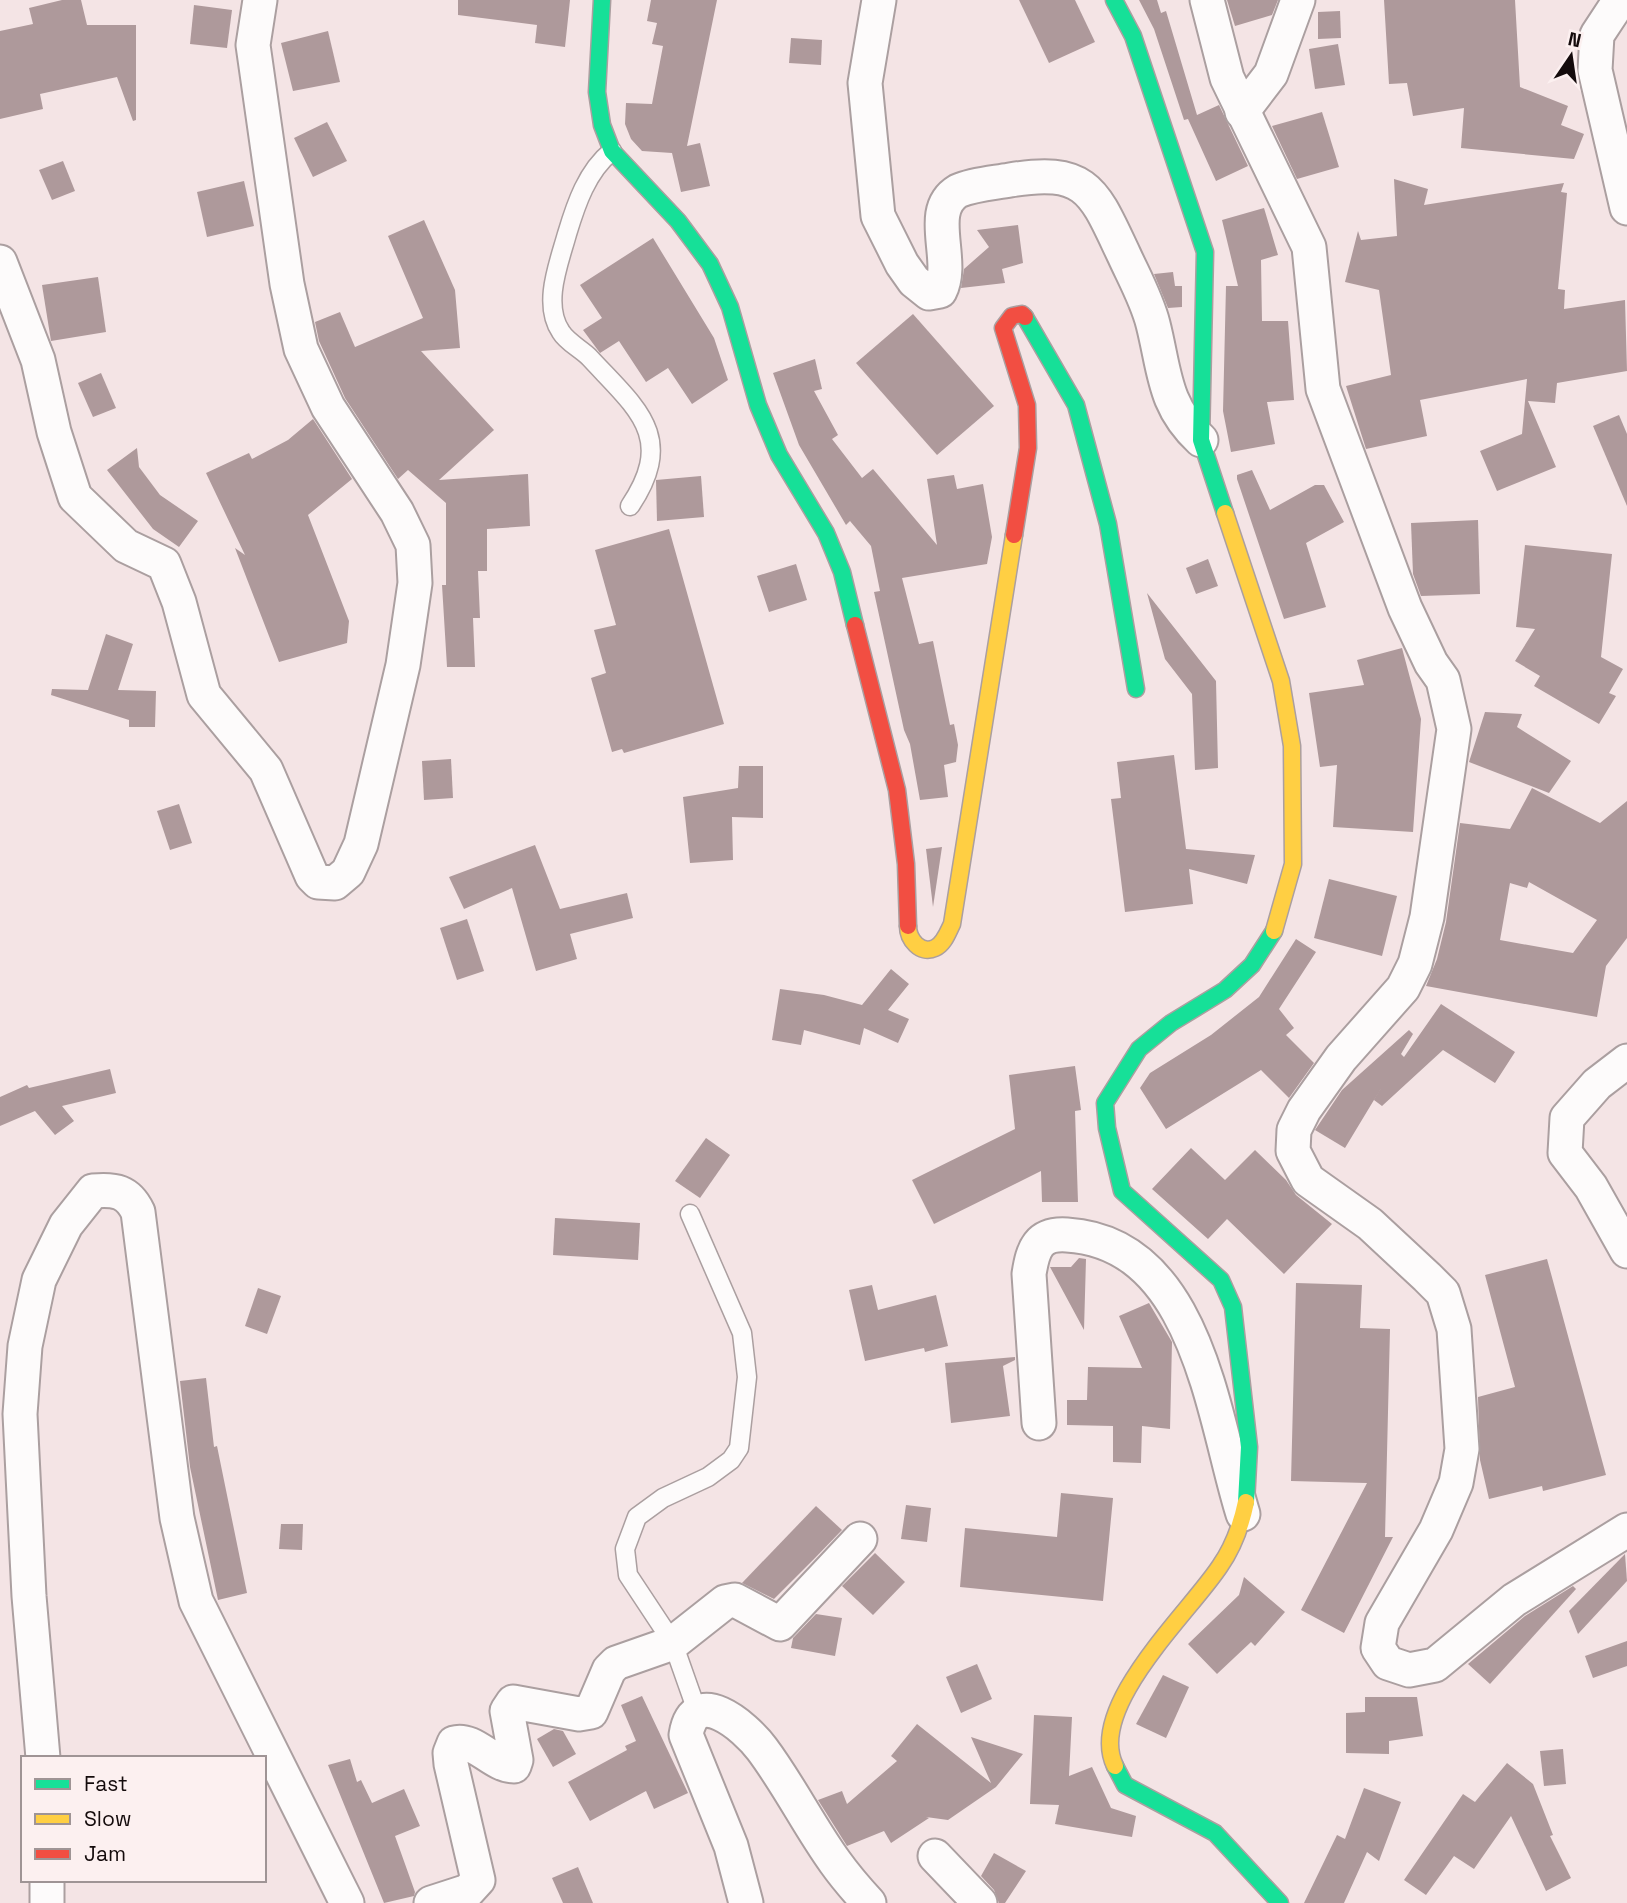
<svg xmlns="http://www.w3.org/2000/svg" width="1627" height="1903" viewBox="0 0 1627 1903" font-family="'Space Grotesk',sans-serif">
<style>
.building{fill:#ae999b;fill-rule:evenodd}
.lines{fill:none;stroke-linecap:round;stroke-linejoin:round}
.lane-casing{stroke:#ab9fa0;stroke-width:21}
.street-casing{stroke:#ab9fa0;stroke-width:37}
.fast-casing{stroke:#ab9fa0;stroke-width:19}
.slow-casing{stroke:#ab9fa0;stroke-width:19}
.jam-casing{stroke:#ab9fa0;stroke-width:19}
.lane{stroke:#fdfbfb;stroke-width:18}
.street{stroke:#fdfbfb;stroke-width:33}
.fast{stroke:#16e098;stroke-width:16}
.slow{stroke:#ffcf43;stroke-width:16}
.jam{stroke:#f24e42;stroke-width:16}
</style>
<rect width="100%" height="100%" fill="#f4e4e5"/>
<!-- building -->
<g class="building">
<polygon points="62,0 81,0 87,25 136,25 136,120 133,121 117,77 40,94 43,109 0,119 0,31 33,24 29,8"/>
<polygon points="458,0 570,0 565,47 535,43 537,25 458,15"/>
<polygon points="651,0 717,0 687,146 700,143 710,186 681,192 672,153 642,151 631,139 625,124 626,103 652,104 663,46 652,44 657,23 647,21"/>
<polygon points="1019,0 1075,0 1095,42 1049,63"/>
<polygon points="1139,0 1157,0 1161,13 1166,11 1197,115 1219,105 1248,166 1216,181 1188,119 1184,120 1154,29"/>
<polygon points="1227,0 1278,0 1272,15 1235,26"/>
<polygon points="1384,0 1515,0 1520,87 1568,106 1561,125 1584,134 1574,159 1461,148 1464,108 1413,116 1407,83 1389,84"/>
<polygon points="194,5 232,10 227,48 190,44"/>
<polygon points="1340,11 1341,38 1318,39 1318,12"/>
<polygon points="328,31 340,82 293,91 281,43"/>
<polygon points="791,38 822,40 821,65 789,63"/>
<polygon points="1338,44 1345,85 1315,89 1309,49"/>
<polygon points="1322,112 1339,167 1297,179 1272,126"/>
<polygon points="327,122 347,161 313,177 294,138"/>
<polygon points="63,161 75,191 52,200 39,170"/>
<polygon points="1394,179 1428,189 1424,205 1564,183 1561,192 1567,193 1558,289 1565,290 1564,309 1625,300 1627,371 1557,383 1555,403 1528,401 1556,467 1497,491 1480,451 1522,434 1527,379 1420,400 1427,436 1366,449 1346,386 1391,375 1379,290 1345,282 1358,231 1361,240 1397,236"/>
<polygon points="244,181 254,226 207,237 197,192"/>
<polygon points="1264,208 1278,255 1261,260 1262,321 1288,321 1294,400 1267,402 1275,444 1231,452 1223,411 1226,286 1238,286 1222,220"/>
<polygon points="424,220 455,290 460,348 421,351 494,430 439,480 528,474 530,526 487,529 487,571 478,571 480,618 473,618 475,667 447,667 442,585 446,585 446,503 408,470 398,479 345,398 319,341 315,322 340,312 355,347 423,318 388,236"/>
<polygon points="1018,225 1023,263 1002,269 1005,283 961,288 964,269 989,247 977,230"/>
<polygon points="653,238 714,338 728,380 692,404 668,368 646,382 619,341 600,353 583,330 602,318 580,285"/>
<polygon points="1173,272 1175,286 1182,286 1182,307 1168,308 1154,274"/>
<polygon points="98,277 106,332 51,341 42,285"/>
<polygon points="913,314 994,406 937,455 856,363"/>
<polygon points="815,359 822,389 814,391 838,435 832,439 862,478 873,469 937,545 927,479 954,475 957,489 983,484 992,537 987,564 902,578 919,644 933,641 950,725 954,724 958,745 956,762 944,765 948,797 920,800 910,744 904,730 874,592 880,591 871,546 850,521 846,525 799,445 773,373"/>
<polygon points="101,373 116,408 93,417 78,383"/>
<polygon points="1619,415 1627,434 1627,506 1593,426"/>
<polygon points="313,419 352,479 308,515 349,621 347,643 279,662 235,548 245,555 206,473 249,453 252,459 288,440"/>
<polygon points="137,448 139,467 160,495 198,521 179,547 153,529 107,470"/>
<polygon points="1252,470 1270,510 1315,485 1324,485 1344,522 1306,543 1326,607 1284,619 1237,479 1237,475"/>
<polygon points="701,476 704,517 657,521 656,480"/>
<polygon points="1478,520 1480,594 1421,596 1413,574 1411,523"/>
<polygon points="669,529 724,724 624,753 622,749 612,752 591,678 606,673 594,630 616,625 595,550"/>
<polygon points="1525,545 1612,554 1601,657 1623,669 1609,693 1616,696 1599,724 1534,686 1540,676 1515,661 1535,629 1516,627"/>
<polygon points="1208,559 1218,586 1196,594 1186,568"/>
<polygon points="796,564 807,600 769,612 757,576"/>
<polygon points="1147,593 1216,681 1218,768 1195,770 1192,694 1165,659"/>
<polygon points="106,634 133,644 118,690 156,691 155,727 129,727 129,720 51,695 52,689 88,690"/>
<polygon points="1402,648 1421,719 1413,832 1333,827 1337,765 1320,767 1309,693 1364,685 1357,660"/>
<polygon points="1485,712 1522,714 1517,727 1571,761 1549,793 1469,762"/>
<polygon points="1174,755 1186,849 1255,855 1247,884 1189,869 1193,904 1125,912 1111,799 1121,798 1117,762"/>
<polygon points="451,759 453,798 424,800 422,761"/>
<polygon points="739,766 763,766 763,818 732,817 733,860 690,863 683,797 738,788"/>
<path d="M1532,788L1600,823L1627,801V938L1606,966L1597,1017L1426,986L1437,959L1446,922L1460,823L1510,829ZM1529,882L1597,920L1573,953L1500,940L1510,883L1527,888Z"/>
<polygon points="179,804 192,843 170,850 157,811"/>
<polygon points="535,845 560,909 627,893 633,918 570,934 577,959 536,971 512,888 464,909 449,877"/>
<polygon points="942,847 933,907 926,849"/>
<polygon points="1329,879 1397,896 1382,956 1314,938"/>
<polygon points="467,919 484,971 457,980 440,928"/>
<polygon points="1296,939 1316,952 1279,1009 1294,1028 1286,1035 1314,1063 1289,1098 1261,1070 1166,1129 1140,1088 1150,1073 1211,1035 1259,997"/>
<polygon points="891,969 909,984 888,1010 909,1019 898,1043 864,1028 860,1045 804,1030 801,1045 772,1040 780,989 824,995 862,1005"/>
<polygon points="1441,1004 1515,1052 1495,1083 1443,1050 1382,1106 1374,1100 1383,1085 1345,1148 1315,1130 1342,1090 1409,1030 1413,1034 1401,1054 1404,1057"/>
<polygon points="1075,1066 1081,1110 1075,1111 1078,1202 1042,1202 1041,1171 934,1224 912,1180 1015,1129 1009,1075"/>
<polygon points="110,1069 116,1093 62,1106 74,1121 55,1135 35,1111 0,1126 0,1097 27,1085 29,1088"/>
<polygon points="706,1138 730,1155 700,1198 675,1181"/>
<polygon points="1191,1148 1225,1180 1255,1150 1286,1180 1296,1195 1332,1224 1284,1274 1227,1219 1208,1239 1152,1189"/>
<polygon points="555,1218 640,1223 638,1260 553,1255"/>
<polygon points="1079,1258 1086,1259 1084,1330 1050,1267 1071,1267"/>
<polygon points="1547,1259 1606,1475 1543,1491 1542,1486 1489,1499 1480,1460 1478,1397 1515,1387 1485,1275"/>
<polygon points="1296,1283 1362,1285 1360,1328 1390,1329 1385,1537 1393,1537 1344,1633 1301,1610 1367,1483 1291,1481"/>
<polygon points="872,1285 878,1310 936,1295 948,1346 925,1352 924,1348 865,1361 849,1290"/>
<polygon points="258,1288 281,1296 267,1334 245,1326"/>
<polygon points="1149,1303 1172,1342 1170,1429 1142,1426 1141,1463 1113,1462 1113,1426 1067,1425 1067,1400 1087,1400 1088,1367 1142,1368 1119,1316"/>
<polygon points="1015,1357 1015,1360 1003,1366 1010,1416 951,1423 945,1363"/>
<polygon points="206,1378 214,1447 217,1446 247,1593 218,1600 190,1467 180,1381"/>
<polygon points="1061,1493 1113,1498 1103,1601 960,1587 965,1528 1057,1537"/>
<polygon points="906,1505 931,1508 927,1542 901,1539"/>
<polygon points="816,1506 842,1530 814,1559 774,1599 742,1583"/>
<polygon points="281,1524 303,1524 302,1550 279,1549"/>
<polygon points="875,1553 905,1582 873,1615 842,1586"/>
<polygon points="1625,1554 1627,1581 1578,1634 1569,1611"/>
<polygon points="1244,1577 1285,1612 1255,1646 1251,1642 1217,1674 1188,1644 1239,1595"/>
<polygon points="1573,1586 1576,1589 1490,1684 1468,1664 1525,1616"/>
<polygon points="816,1614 842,1618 835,1656 791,1648 793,1638"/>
<polygon points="1627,1641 1627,1666 1593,1678 1585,1656"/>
<polygon points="977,1664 992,1699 961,1713 946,1677"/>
<polygon points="1163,1675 1189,1687 1166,1738 1136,1724"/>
<polygon points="642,1696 688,1793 654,1809 646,1791 590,1821 568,1782 627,1750 625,1746 636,1741 621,1705"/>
<polygon points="1365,1697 1417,1697 1423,1736 1389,1741 1389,1754 1346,1753 1346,1713 1365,1712"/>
<polygon points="1034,1715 1072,1717 1069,1776 1092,1767 1111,1808 1136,1816 1132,1837 1055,1824 1059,1805 1030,1804"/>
<polygon points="917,1724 991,1783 971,1737 1023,1754 996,1787 948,1820 926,1817 929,1818 891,1843 884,1831 847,1846 818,1800 842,1791 847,1804 897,1761 891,1756"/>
<polygon points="554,1729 563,1731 576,1754 553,1767 537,1739"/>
<polygon points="1563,1749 1566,1784 1544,1786 1540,1751"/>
<polygon points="350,1759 357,1782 361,1780 372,1803 404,1789 420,1826 395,1836 415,1892 414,1896 384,1903 328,1765"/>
<polygon points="1507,1763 1533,1784 1553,1835 1550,1836 1571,1878 1546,1891 1511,1816 1474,1869 1454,1856 1426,1895 1404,1880 1463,1794 1475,1802"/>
<polygon points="1364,1788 1401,1802 1379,1861 1367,1852 1344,1903 1304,1903 1337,1835 1345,1839"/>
<polygon points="994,1853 1026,1871 1005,1903 999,1903 994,1890 981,1876"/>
<polygon points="578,1867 593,1903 563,1903 552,1878"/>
</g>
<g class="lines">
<defs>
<g id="lane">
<path d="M612,151C587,171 576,204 567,234C559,263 542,304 561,332C567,342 581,349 589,357C636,408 677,436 630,506"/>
<polyline points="690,1214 742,1333 747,1377 739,1448 731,1460 708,1477 663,1498 637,1517 625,1549 628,1575 673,1643 697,1711"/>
</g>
<g id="street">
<path d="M879,0L865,83L878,216L902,264L914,281L929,293L940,291C956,260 925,211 958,191C974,184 993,183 1010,180C1088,167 1094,192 1124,255C1134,277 1147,300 1153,324C1165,371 1163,405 1201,440"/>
<polyline points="1207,0 1227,78 1309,247 1323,389 1405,608 1431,663 1443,680 1454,729 1427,917 1415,964 1403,988 1341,1058 1304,1110 1294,1130 1293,1151 1308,1180 1370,1224 1427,1277 1443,1293 1454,1329 1462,1449 1456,1483 1436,1530 1382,1623 1378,1648 1388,1663 1409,1670 1435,1665 1514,1600 1627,1530"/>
<polyline points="1620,0 1597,35 1595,70 1627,208"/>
<polyline points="1242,112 1271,74 1298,0"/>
<polyline points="0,262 38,360 54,432 75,497 126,546 164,564 179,602 204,695 266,770 312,876 318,882 335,883 348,872 361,844 403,665 415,583 413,545 397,512 328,407 301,349 287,284 253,45 260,0"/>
<polyline points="1627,1061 1597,1084 1567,1118 1565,1153 1591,1187 1627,1251"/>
<path d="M1039,1423L1029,1274C1033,1249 1038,1233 1067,1235C1198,1243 1213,1419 1243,1514"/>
<path d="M43,1758L29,1596L20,1414L25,1346L39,1280L66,1225L93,1191C115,1189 128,1191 138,1212L177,1518L196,1601L347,1903"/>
<polyline points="935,1856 980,1903"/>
<polyline points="47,1880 47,1903"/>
<path d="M431,1903L468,1891L478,1880L451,1764L450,1753L454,1743C474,1737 493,1766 514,1766L516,1760L507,1711L513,1702L579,1714L591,1712L609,1670L616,1663L673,1643L725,1602L735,1600L780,1624L860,1539"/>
<path d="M746,1903L731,1846L686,1735C694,1683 745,1726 762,1749C789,1785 809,1826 835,1862C845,1876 857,1890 869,1903"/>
</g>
<g id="fast">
<polyline points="602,0 597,92 602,125 612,151 678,221 710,264 730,307 758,405 779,455 826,533 842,572 855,625"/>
<polyline points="1114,0 1133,36 1205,252 1201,440 1225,513"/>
<polyline points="1025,317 1076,405 1108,524 1136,689"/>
<polyline points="1246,1502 1249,1447 1233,1307 1221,1280 1122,1191 1107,1128 1105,1103 1139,1049 1171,1023 1225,990 1252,965 1274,931"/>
<polyline points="1115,1766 1125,1785 1215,1833 1280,1903"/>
</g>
<g id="slow">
<polyline points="1225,513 1281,681 1292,746 1293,864 1274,931"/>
<path d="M908,926C908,939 920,955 935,948C944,944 948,932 952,924L1014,535"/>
<path d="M1115,1766C1086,1707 1190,1612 1220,1566C1234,1546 1241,1526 1246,1502"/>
</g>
<g id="jam">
<polyline points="1014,535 1028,448 1027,405 1003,328 1012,316 1022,314 1025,317"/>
<polyline points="855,625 897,790 906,864 908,926"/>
</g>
</defs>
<!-- lane casing -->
<use href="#lane" class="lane-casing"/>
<!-- street casing -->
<use href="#street" class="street-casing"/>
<!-- fast casing -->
<use href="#fast" class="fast-casing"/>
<!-- slow casing -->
<use href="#slow" class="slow-casing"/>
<!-- jam casing -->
<use href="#jam" class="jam-casing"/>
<!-- lane -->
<use href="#lane" class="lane"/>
<!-- street -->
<use href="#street" class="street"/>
<!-- fast -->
<use href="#fast" class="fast"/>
<!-- slow -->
<use href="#slow" class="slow"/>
<!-- jam -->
<use href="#jam" class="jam"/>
</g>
<!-- legend -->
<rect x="21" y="1756" width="245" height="126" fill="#fcf0f0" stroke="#9f9495" stroke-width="2"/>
<rect x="35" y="1779" width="35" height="10" fill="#16e098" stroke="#9f9495" stroke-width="2"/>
<text x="84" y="1791" font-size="21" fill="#140b0c">Fast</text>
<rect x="35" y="1814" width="35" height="10" fill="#ffcf43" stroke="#9f9495" stroke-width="2"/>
<text x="84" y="1826" font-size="21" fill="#140b0c">Slow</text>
<rect x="35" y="1849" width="35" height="10" fill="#f24e42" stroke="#9f9495" stroke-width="2"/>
<text x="84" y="1861" font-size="21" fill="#140b0c">Jam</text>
<!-- north arrow -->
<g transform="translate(1571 56) rotate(13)" stroke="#fcf0f0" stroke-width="5" paint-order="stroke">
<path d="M0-5L12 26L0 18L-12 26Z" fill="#140b0c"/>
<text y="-10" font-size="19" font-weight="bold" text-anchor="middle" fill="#140b0c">N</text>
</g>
</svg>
